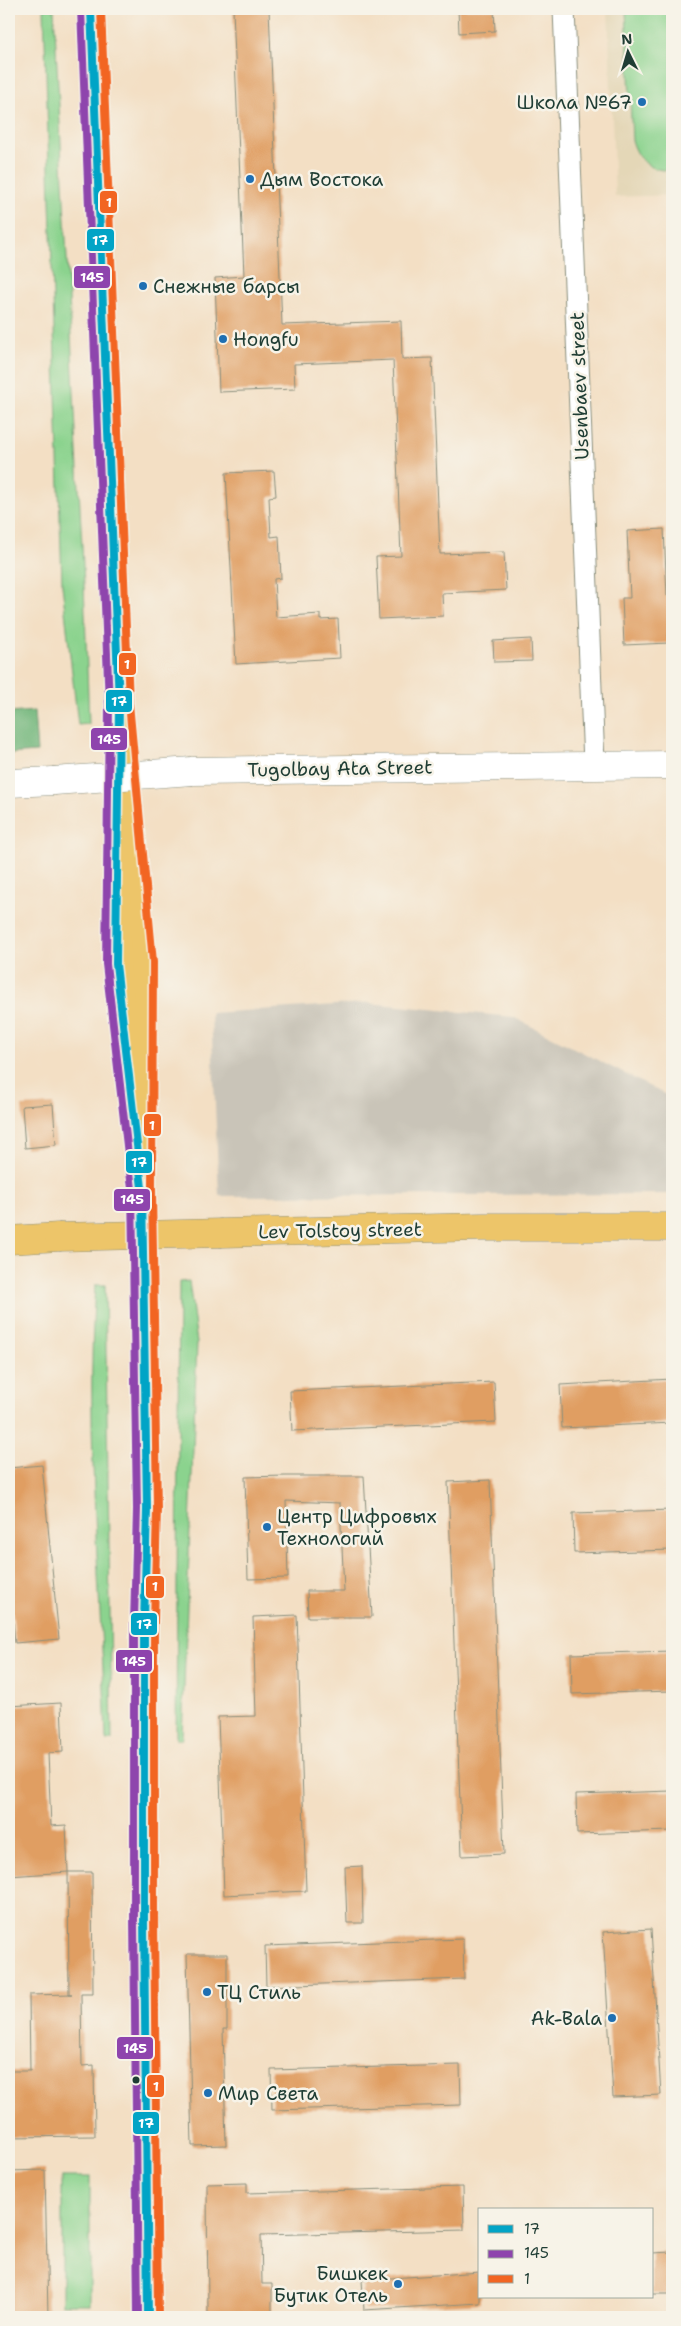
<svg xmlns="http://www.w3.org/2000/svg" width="681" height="2326" viewBox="0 0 681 2326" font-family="'Shantell Sans',sans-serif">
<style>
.built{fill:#e4d7b7}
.industrial{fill:#c9c4b8}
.green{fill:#8bd38e;stroke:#558861}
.forest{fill:#70b579;stroke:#487956}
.building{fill:#e09e62}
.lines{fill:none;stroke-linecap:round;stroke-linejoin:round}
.minor-casing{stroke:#898e7c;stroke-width:23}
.tertiary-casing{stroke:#898e7c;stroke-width:29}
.primary-casing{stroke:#898e7c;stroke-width:29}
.minor{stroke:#fff;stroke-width:21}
.tertiary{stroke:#fff;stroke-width:28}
.primary{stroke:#edc569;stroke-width:28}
.tertiary-bridge-casing{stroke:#898e7c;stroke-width:29;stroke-linecap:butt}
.primary-bridge-casing{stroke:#898e7c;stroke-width:29;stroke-linecap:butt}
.tertiary-bridge{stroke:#fff;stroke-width:28}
.primary-bridge{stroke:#edc569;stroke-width:28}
.bus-1-casing{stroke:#f7f3e8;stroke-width:11}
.bus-2-casing{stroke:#f7f3e8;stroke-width:11}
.bus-3-casing{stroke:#f7f3e8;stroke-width:11}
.bus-1{stroke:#02a4c6;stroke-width:8}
.bus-2{stroke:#8e44ad;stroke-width:8}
.bus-3{stroke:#f26522;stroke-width:8}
.poi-dot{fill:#1f6fb2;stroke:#f7f3e8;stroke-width:2}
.bus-dot{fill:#1f3d34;stroke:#f7f3e8;stroke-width:2}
.labels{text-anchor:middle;stroke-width:5;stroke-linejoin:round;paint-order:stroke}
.poi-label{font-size:19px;fill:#1f3d34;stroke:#f7f3e8;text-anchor:start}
.street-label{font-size:19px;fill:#1f3d34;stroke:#f7f3e8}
.line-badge{stroke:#f7f3e8;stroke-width:2}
.badge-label{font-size:14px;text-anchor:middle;font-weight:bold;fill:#fff}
</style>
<rect width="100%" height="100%" fill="#f7f3e8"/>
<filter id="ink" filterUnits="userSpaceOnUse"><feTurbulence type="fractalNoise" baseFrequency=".02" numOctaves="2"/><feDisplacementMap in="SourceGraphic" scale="10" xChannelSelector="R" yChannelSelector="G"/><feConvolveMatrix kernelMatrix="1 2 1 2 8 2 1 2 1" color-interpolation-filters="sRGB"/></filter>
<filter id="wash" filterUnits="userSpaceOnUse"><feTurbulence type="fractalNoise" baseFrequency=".0096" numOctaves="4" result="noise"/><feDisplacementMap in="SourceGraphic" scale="20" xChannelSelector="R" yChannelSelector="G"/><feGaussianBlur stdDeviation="1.12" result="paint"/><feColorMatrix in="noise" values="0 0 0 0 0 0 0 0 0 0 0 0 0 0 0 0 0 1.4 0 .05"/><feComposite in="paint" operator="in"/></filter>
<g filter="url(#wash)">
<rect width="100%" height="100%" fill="#f3dfc4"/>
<!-- built -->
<polygon class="built" points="608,9 672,9 672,195 615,197"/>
<!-- industrial -->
<polygon class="industrial" points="367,1003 513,1017 672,1098 672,1194 219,1196 211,1013"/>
<!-- green -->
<g class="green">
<polygon points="44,9 54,9 84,584 89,724 78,725 62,585"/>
<path d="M626,9H672V170C650,172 638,160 632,140Z"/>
<polygon points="189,1281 197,1343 182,1739 176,1739 179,1282"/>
<path d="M95,1285H105L112,1740H106C101,1589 85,1436 95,1285Z"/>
<rect x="62" y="2177" width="28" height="127"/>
</g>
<!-- forest -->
<polygon class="forest" points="34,711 37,752 9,754 9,713"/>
<g id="blocks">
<!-- building -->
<g class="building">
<polygon points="233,9 269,9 282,325 401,321 402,359 432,358 440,554 504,552 506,590 442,593 443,616 379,619 376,557 401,556 393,360 294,364 295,389 219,392 215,278 244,276"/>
<polygon points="458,9 494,9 495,31 459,33"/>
<polygon points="274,471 276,496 269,497 271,537 279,536 281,578 274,579 276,617 320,614 320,620 338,619 340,658 236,664 226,473"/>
<polygon points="664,529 667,596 672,596 672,634 668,634 669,643 624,645 622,598 630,598 627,531"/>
<polygon points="531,639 532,661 494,662 493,641"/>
<polygon points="53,1104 56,1145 25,1148 22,1106"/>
<polygon points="672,1379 672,1423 562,1428 560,1385"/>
<polygon points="494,1382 496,1422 292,1431 290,1391"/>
<polygon points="42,1465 59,1639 15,1643 9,1576 9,1468"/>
<polygon points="286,1476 364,1476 372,1617 308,1617 307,1591 344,1591 340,1503 286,1501 288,1578 248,1579 245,1477"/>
<polygon points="490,1480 504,1854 462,1856 448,1482"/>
<polygon points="672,1510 672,1550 574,1553 573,1513"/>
<polygon points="297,1615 306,1891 224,1895 218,1717 256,1716 253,1617"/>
<polygon points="672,1651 672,1691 572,1694 571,1654"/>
<polygon points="61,1703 63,1752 48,1753 51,1826 66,1825 68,1872 9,1876 9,1706"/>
<polygon points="672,1791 672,1831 577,1834 576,1794"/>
<polygon points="362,1866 363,1923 347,1923 345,1867"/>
<polygon points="68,1872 92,1872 93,1994 81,1994 82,2066 94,2065 95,2136 9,2137 9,2071 30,2071 29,1995 72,1994 69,1994"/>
<polygon points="651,1929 661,2095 613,2097 603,1932"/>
<polygon points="463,1939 464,1979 266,1986 265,1946"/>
<polygon points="187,1954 227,1954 227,2029 223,2029 226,2145 192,2146"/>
<polygon points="460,2065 461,2105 272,2110 271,2070"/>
<polygon points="45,2170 48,2317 9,2317 9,2171"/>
<polygon points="247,2183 247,2193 463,2187 464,2230 261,2235 262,2284 272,2284 272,2314 208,2316 207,2184"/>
<polygon points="672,2252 672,2294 652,2294 652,2253"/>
<polygon points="480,2272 480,2303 364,2310 362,2280"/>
</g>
</g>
</g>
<g filter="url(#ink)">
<use href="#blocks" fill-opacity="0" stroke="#898e7c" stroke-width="1"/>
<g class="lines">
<defs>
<polyline id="minor" points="564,9 594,764"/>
<g id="tertiary">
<polyline points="192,771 672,765"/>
<polyline points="9,783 54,781"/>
</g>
<g id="primary">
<polyline points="91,9 119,721"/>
<polyline points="119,704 143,962 142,1188 147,1509 144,1623 144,1917 148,2317"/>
<polyline points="117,854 116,964 127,1062"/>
<polyline points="222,1233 482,1227 672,1227"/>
<polyline points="9,1240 59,1237"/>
</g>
</defs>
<!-- minor casing -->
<use href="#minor" class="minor-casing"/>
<!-- tertiary casing -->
<use href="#tertiary" class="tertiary-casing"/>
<!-- primary casing -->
<use href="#primary" class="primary-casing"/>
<!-- minor -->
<use href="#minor" class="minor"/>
<!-- tertiary -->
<use href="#tertiary" class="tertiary"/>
<!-- primary -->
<use href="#primary" class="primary"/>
<defs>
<polyline id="tertiary-bridge" points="54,781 192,771"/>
<polyline id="primary-bridge" points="59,1237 222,1233"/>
</defs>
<!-- tertiary-bridge casing -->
<use href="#tertiary-bridge" class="tertiary-bridge-casing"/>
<!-- primary-bridge casing -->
<use href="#primary-bridge" class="primary-bridge-casing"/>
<!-- tertiary-bridge -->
<use href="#tertiary-bridge" class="tertiary-bridge"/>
<!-- primary-bridge -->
<use href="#primary-bridge" class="primary-bridge"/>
<defs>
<polyline id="bus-1" points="91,9 119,704 116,964 142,1188 147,1509 144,1623 144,1917 148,2317"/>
<polyline id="bus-2" points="81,9 109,704 106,964 132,1189 137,1509 134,1623 134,1917 138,2317"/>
<polyline id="bus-3" points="101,9 129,703 153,962 152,1188 157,1509 154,1623 154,1917 158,2317"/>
</defs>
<!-- bus-1 casing -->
<use href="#bus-1" class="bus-1-casing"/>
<!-- bus-2 casing -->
<use href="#bus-2" class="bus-2-casing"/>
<!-- bus-3 casing -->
<use href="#bus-3" class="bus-3-casing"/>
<!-- bus-1 -->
<use href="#bus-1" class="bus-1"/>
<!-- bus-2 -->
<use href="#bus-2" class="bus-2"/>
<!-- bus-3 -->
<use href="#bus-3" class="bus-3"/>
</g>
</g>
<!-- markers -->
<g class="poi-dot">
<circle cx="642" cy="102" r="5"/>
<circle cx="250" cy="179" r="5"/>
<circle cx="143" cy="286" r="5"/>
<circle cx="223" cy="339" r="5"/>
<circle cx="267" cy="1527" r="5"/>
<circle cx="207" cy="1992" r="5"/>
<circle cx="612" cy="2018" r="5"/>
<circle cx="208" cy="2093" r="5"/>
<circle cx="398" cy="2284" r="5"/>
</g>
<circle class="bus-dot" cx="136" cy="2080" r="4.5"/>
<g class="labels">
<!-- poi labels -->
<g class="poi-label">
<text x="632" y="109" text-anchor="end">Школа №67</text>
<text x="260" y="186">Дым Востока</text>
<text x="153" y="293">Снежные барсы</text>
<text x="233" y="346">Hongfu</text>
<text x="277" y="1523">Центр Цифровых<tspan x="277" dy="22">Технологий</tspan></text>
<text x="217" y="1999">ТЦ Стиль</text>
<text x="602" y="2025" text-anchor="end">Ak-Bala</text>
<text x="218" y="2100">Мир Света</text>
<text x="388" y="2280" text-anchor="end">Бишкек<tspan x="388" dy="22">Бутик Отель</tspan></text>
</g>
<!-- street labels -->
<g class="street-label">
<text transform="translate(579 386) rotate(-92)" y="7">Usenbaev street</text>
<text transform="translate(340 768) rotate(-1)" y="7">Tugolbay Ata Street</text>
<text transform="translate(340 1230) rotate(-1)" y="7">Lev Tolstoy street</text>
</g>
</g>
<g class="line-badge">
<rect x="99" y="190" width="19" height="24" rx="5" fill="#f26522"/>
<rect x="86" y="228" width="29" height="24" rx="5" fill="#02a4c6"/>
<rect x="73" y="265" width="38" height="24" rx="5" fill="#8e44ad"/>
<rect x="118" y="652" width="19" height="24" rx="5" fill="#f26522"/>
<rect x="105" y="689" width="28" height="24" rx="5" fill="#02a4c6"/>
<rect x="90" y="727" width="38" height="24" rx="5" fill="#8e44ad"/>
<rect x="143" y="1113" width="19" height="24" rx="5" fill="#f26522"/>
<rect x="125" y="1150" width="28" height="24" rx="5" fill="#02a4c6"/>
<rect x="113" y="1188" width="38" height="24" rx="5" fill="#8e44ad"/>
<rect x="145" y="1575" width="20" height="24" rx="5" fill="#f26522"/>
<rect x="130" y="1612" width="28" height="24" rx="5" fill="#02a4c6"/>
<rect x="115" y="1649" width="38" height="24" rx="5" fill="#8e44ad"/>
<rect x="116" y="2036" width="38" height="24" rx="5" fill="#8e44ad"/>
<rect x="146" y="2074" width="19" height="24" rx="5" fill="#f26522"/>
<rect x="132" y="2111" width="28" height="24" rx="5" fill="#02a4c6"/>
</g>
<g class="badge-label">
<text x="109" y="207">1</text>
<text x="100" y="245">17</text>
<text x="92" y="282">145</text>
<text x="127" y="669">1</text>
<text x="119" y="706">17</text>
<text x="109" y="744">145</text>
<text x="152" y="1130">1</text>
<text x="139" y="1167">17</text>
<text x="132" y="1204">145</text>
<text x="155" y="1591">1</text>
<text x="144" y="1629">17</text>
<text x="134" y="1666">145</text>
<text x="135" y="2053">145</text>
<text x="156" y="2091">1</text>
<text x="146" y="2128">17</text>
</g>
<!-- margin -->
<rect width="681" height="2326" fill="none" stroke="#f7f3e8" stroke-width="30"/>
<!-- legend -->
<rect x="478" y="2208" width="175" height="90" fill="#f7f3e8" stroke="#a1aaa0"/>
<rect x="488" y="2225" width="25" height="8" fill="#02a4c6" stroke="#a1aaa0"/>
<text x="524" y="2234" font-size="15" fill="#1f3d34">17</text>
<rect x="488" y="2250" width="25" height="8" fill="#8e44ad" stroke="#a1aaa0"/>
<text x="524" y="2258" font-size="15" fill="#1f3d34">145</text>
<rect x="488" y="2275" width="25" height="8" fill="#f26522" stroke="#a1aaa0"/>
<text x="524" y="2284" font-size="15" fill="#1f3d34">1</text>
<!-- north arrow -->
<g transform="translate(628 52) rotate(355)" stroke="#f7f3e8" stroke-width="4" paint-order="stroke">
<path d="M0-4L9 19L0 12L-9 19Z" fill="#1f3d34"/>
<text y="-8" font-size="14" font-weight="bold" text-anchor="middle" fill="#1f3d34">N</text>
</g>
</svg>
